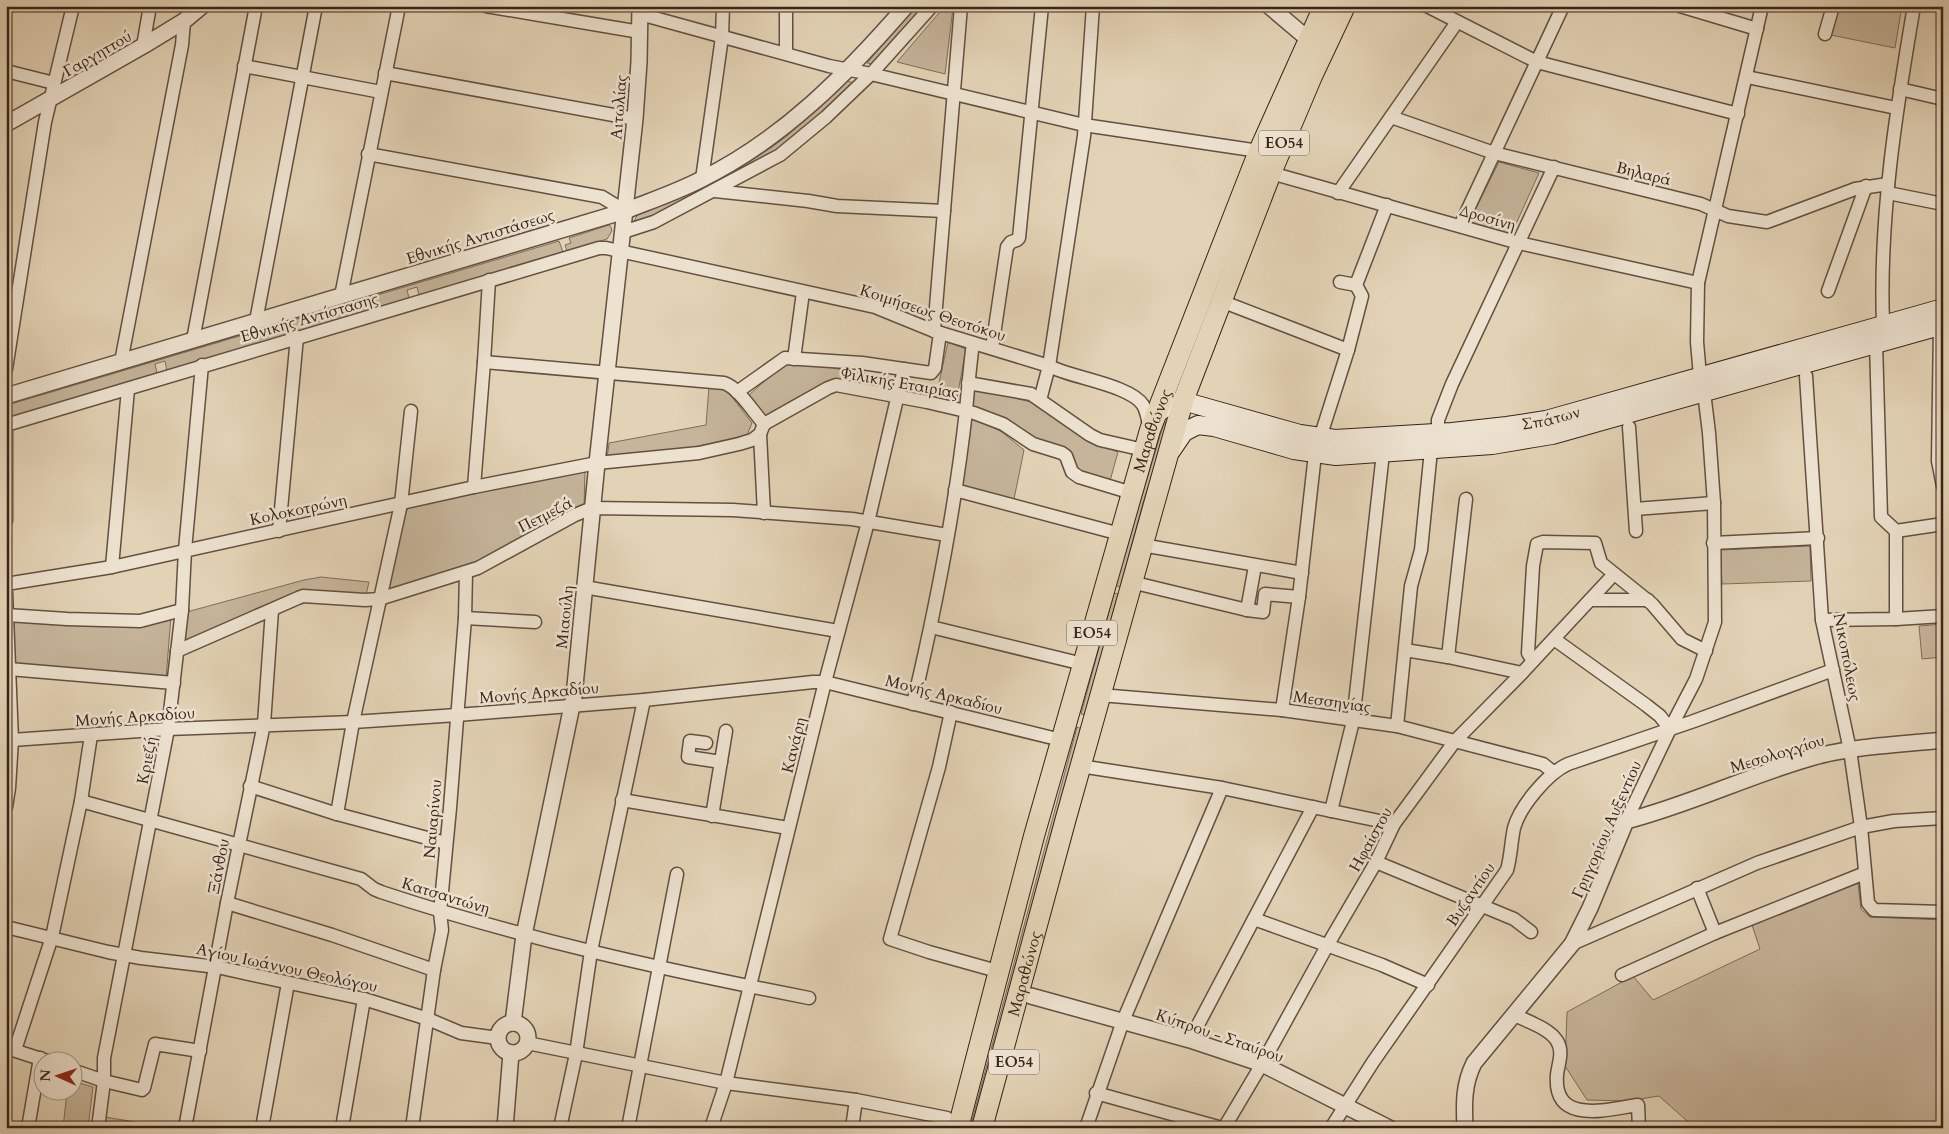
<svg xmlns="http://www.w3.org/2000/svg" width="1949" height="1134" viewBox="0 0 1949 1134" font-family="Cardo,serif">
<style>
.green{fill:#c6b59b;stroke:#7f6c5a}
.lines{fill:none;stroke-linecap:round;stroke-linejoin:round}
.minor-casing{stroke:#635040;stroke-width:15}
.tertiary-casing{stroke:#635040;stroke-width:18}
.secondary-casing{stroke:#382419;stroke-width:20}
.primary-casing{stroke:#382419;stroke-width:22}
.minor{stroke:#ede2d0;stroke-width:12}
.tertiary{stroke:#ede2d0;stroke-width:15}
.secondary{stroke:#ede2d0;stroke-width:18}
.primary{stroke:#e3d3b6;stroke-width:20}
.labels{text-anchor:middle;stroke-width:5;stroke-linejoin:round;paint-order:stroke}
.shield{fill:#ede2d0;stroke:#6e5d50;stroke-width:1}
.shield-label{font-size:15px;font-weight:bold;fill:#382419}
.street-label{font-size:16px;fill:#382419;stroke:#ede2d0}
</style>
<rect width="100%" height="100%" fill="#e3d3b6"/>
<filter id="stains"><feTurbulence type="fractalNoise" baseFrequency=".004" numOctaves="4"/><feColorMatrix values="0 0 0 0 .2 0 0 0 0 .09 0 0 0 0 .02 0 0 0 .5 -.17"/></filter>
<radialGradient id="worn" r=".72"><stop offset=".6" stop-color="#630" stop-opacity="0"/><stop offset="1" stop-color="#630" stop-opacity=".3"/></radialGradient>
<!-- green -->
<g class="green">
<polygon points="917,6 927,6 874,64 867,63"/>
<polygon points="945,6 949,6 949,9 953,8 945,74 897,62"/>
<polygon points="1839,6 1902,6 1895,48 1831,35"/>
<polygon points="846,81 855,83 779,151 680,205 635,223 634,221 638,214 704,187 771,148 788,135"/>
<polygon points="1499,162 1539,173 1511,235 1469,222"/>
<polygon points="609,225 611,227 612,231 607,239 567,251 565,245 571,243 569,238"/>
<polygon points="559,241 563,252 419,295 417,287 407,290 409,298 167,371 165,361 155,364 157,373 11,417 11,404"/>
<polygon points="948,342 966,349 956,403 907,393 908,383 938,387"/>
<polygon points="788,360 895,379 892,391 834,379 824,383 765,416 748,396"/>
<polygon points="709,387 725,388 752,423 747,435 606,467 609,443 706,425"/>
<polygon points="972,388 1031,402 1089,442 1118,452 1110,481 1079,470 1074,463 1030,438 1004,420 969,404"/>
<polygon points="972,417 1002,432 1024,450 1014,499 962,485"/>
<polygon points="1168,419 1169,421 1143,503 1120,587 1115,585 1163,426"/>
<polygon points="585,470 584,507 479,563 382,593 400,509"/>
<polygon points="1810,546 1811,581 1722,584 1720,550"/>
<polygon points="321,577 369,582 366,595 306,593 180,644 183,613 304,580"/>
<polygon points="1114,593 1118,594 1085,715 1081,714"/>
<polygon points="171,616 166,679 14,667 14,620"/>
<polygon points="1943,624 1943,657 1922,659 1919,626"/>
<polygon points="1077,727 1082,729 974,1128 970,1128"/>
<polygon points="1858,883 1861,909 1870,917 1943,920 1943,1128 1695,1128 1659,1096 1628,1101 1587,1100 1565,1066 1567,1012 1633,976 1653,1000 1760,949 1751,922"/>
<polygon points="73,1081 93,1087 88,1128 63,1128 67,1092 72,1092"/>
<polygon points="105,1117 135,1122 134,1128 103,1128"/>
</g>
<g class="lines">
<defs>
<g id="minor">
<polyline points="486,6 640,32"/>
<polyline points="1427,6 1537,62 1738,114"/>
<polyline points="1680,6 1757,29"/>
<polyline points="640,14 829,66 871,74 1084,125 1259,151"/>
<polyline points="1825,34 1833,6"/>
<polyline points="143,46 150,6"/>
<polyline points="786,53 786,6"/>
<polyline points="244,66 381,92"/>
<polyline points="6,71 54,83"/>
<polyline points="385,73 635,119"/>
<polyline points="1747,77 1896,108"/>
<polyline points="1900,89 1943,99"/>
<polyline points="1391,117 1494,153 1701,204 1728,216 1767,222 1855,189 1888,184"/>
<polyline points="368,154 602,197 625,211"/>
<polyline points="1271,173 1519,243 1698,283"/>
<polyline points="702,179 722,37 723,6"/>
<polyline points="715,191 808,201 837,206 944,211"/>
<polyline points="1338,193 1457,22"/>
<polyline points="1888,193 1943,204"/>
<polyline points="1460,226 1563,6"/>
<polyline points="623,232 654,222 780,155 826,117 871,74 932,6"/>
<polyline points="1340,282 1356,285"/>
<polyline points="1828,291 1866,186"/>
<polyline points="341,296 399,6"/>
<polyline points="1221,301 1348,350"/>
<polyline points="256,321 316,6"/>
<path d="M1883,324C1879,218 1896,111 1914,6"/>
<polyline points="1940,325 1938,461 1943,486"/>
<polyline points="934,331 961,6"/>
<polyline points="193,340 256,6"/>
<polyline points="1876,343 1881,517 1896,531 1896,619"/>
<polyline points="992,348 1007,247 1011,242 1017,240 1019,238 1042,6"/>
<polyline points="794,359 803,292"/>
<polyline points="121,362 182,45 184,21"/>
<path d="M484,362L724,383C738,387 754,413 764,424"/>
<polyline points="6,369 45,122 73,6"/>
<polyline points="1700,376 1697,342 1698,283 1762,6"/>
<polyline points="1806,376 1822,620 1850,750 1861,827 1868,903 1874,910 1943,912"/>
<polyline points="968,383 1031,394 1090,435 1100,440 1144,450"/>
<polyline points="737,392 785,358 862,363 931,373 935,368 940,333"/>
<polyline points="1040,400 1049,366 1084,136 1093,6"/>
<polyline points="6,419 6,521"/>
<path d="M6,425L599,248H606L875,307L934,331L1049,366C1072,378 1130,385 1143,405C1147,412 1148,419 1149,427"/>
<polyline points="1629,427 1636,531"/>
<polyline points="1438,433 1438,420 1452,384 1554,167"/>
<polyline points="760,434 764,513"/>
<polyline points="1320,438 1348,350 1362,296 1356,285 1387,205"/>
<polyline points="474,487 484,362 489,280"/>
<polyline points="955,490 1120,534"/>
<polyline points="1635,509 1714,503"/>
<polyline points="279,531 297,337"/>
<polyline points="1896,531 1943,524"/>
<polyline points="1713,543 1818,538"/>
<polyline points="1142,545 1302,573"/>
<polyline points="112,567 128,389"/>
<polyline points="1131,582 1247,610 1263,612 1265,594 1299,597"/>
<polyline points="6,584 112,567 474,487 597,463 699,453 739,444 752,440 760,434 764,424 828,388 836,385 927,402 974,413 1003,424 1033,444 1062,453 1066,456 1072,472 1079,477 1132,493"/>
<polyline points="584,587 838,631"/>
<polyline points="6,592 12,740 9,788 6,807"/>
<polyline points="1590,600 1648,600"/>
<polyline points="1247,610 1255,566"/>
<polyline points="7,615 67,619 140,621 182,610"/>
<polyline points="465,618 535,622"/>
<polyline points="1822,620 1896,619 1943,616"/>
<polyline points="931,627 1083,664"/>
<polyline points="1554,639 1646,705 1660,716 1670,729"/>
<polyline points="1405,650 1448,657 1522,673"/>
<polyline points="177,651 298,598 303,596 365,600 379,599 478,568 575,515 592,508 733,510 852,519 947,535"/>
<polyline points="1448,657 1466,499"/>
<polyline points="1533,661 1528,653 1533,566 1537,544 1543,542 1595,543 1601,563 1652,604 1682,639 1706,651"/>
<polyline points="9,669 174,683"/>
<polyline points="1100,695 1282,710 1397,726 1543,764 1553,772"/>
<path d="M913,704C936,607 955,509 966,411C968,388 970,365 973,343"/>
<polyline points="1282,710 1299,597 1315,454"/>
<polyline points="951,712 939,767 890,939 929,952 990,969"/>
<polyline points="1397,726 1411,586 1421,550 1431,450"/>
<polyline points="12,740 168,729 353,722 457,715 644,700 813,682 825,682 1061,740"/>
<polyline points="706,743 690,741 688,757 721,762"/>
<polyline points="1080,766 1222,788 1394,824"/>
<polyline points="250,786 337,814 446,843"/>
<polyline points="622,800 788,828"/>
<path d="M81,801L361,879L374,889L381,892C520,938 665,970 809,998"/>
<polyline points="1331,811 1353,721 1383,453"/>
<polyline points="337,814 353,722 401,504 411,411"/>
<polyline points="712,816 726,731"/>
<polyline points="1626,821 1670,729 1696,679 1715,622 1714,503 1709,433 1704,392"/>
<polyline points="1376,862 1514,919 1531,932"/>
<polyline points="1697,888 1715,933"/>
<polyline points="227,903 332,935 434,970"/>
<polyline points="1254,919 1382,965 1428,985"/>
<polyline points="6,927 108,952 141,958 217,967 364,999 428,1019 461,1033 498,1038"/>
<polyline points="1572,944 1757,863 1861,827 1894,821 1943,818"/>
<polyline points="1622,975 1715,933 1865,873"/>
<path d="M1515,1015C1528,1022 1549,1028 1557,1041C1564,1052 1558,1064 1557,1075C1553,1126 1609,1109 1638,1105L1639,1128"/>
<polyline points="1190,1040 1313,807"/>
<polyline points="527,1043 726,1083 856,1100 947,1118"/>
<polyline points="7,1048 50,1062"/>
<polyline points="15,1050 52,937 81,801 91,735"/>
<polyline points="72,1070 104,1081 142,1090 144,1088 155,1044 200,1051"/>
<polyline points="1096,1093 1222,1128"/>
<polyline points="28,1128 40,1058"/>
<polyline points="98,1128 104,1081 104,1058 168,729 182,610 185,550 202,365"/>
<polyline points="185,1128 227,903 264,724 272,610"/>
<polyline points="262,1128 288,983"/>
<polyline points="342,1128 364,999"/>
<polyline points="412,1128 434,970 442,930 440,912 450,808 465,618 466,572"/>
<polyline points="560,1128 576,1054 591,951 644,700"/>
<polyline points="628,1128 677,874"/>
<polyline points="711,1128 726,1083 825,682 868,522 904,369"/>
<polyline points="852,1128 856,1100"/>
<polyline points="1086,1128 1123,1021 1222,788"/>
<polyline points="1224,1128 1262,1064 1327,946 1376,862 1394,824 1455,741 1522,673 1614,574"/>
<path d="M1331,1128L1373,1062L1507,870C1511,856 1511,842 1514,828C1520,806 1548,773 1568,764L1694,721L1833,670"/>
</g>
<g id="tertiary">
<polyline points="1269,6 1308,39 1317,44"/>
<polyline points="6,124 143,46 184,21 202,6"/>
<path d="M6,396L625,211C650,201 677,192 702,179C783,139 847,74 906,6"/>
<polyline points="1031,996 1190,1040 1262,1064 1389,1128"/>
<polyline points="513,1023 524,935 574,696 597,463 635,119 639,62 640,6"/>
<circle cx="513" cy="1038" r="15"/>
<polyline points="505,1128 511,1053"/>
<path d="M1465,1128C1464,1105 1463,1085 1474,1063L1572,944L1590,908L1626,821C1688,805 1746,777 1807,759C1850,746 1898,745 1943,740"/>
</g>
<g id="secondary">
<path id="s1" d="M1155,415L1170,404L1183,401L1300,434L1335,439L1452,432L1507,426L1546,420L1943,308"/>
<polyline points="1171,451 1184,432 1198,425 1214,427 1294,450 1336,456 1492,445 1552,435 1943,325"/>
</g>
<g id="primary">
<path id="s2" d="M958,1128L1034,836L1150,430L1259,151L1324,6"/>
<path id="s3" d="M982,1128L1066,818L1183,401L1271,173L1312,76L1345,6"/>
</g>
</defs>
<!-- minor casing -->
<use href="#minor" class="minor-casing"/>
<!-- tertiary casing -->
<use href="#tertiary" class="tertiary-casing"/>
<!-- secondary casing -->
<use href="#secondary" class="secondary-casing"/>
<!-- primary casing -->
<use href="#primary" class="primary-casing"/>
<!-- minor -->
<use href="#minor" class="minor"/>
<!-- tertiary -->
<use href="#tertiary" class="tertiary"/>
<!-- secondary -->
<use href="#secondary" class="secondary"/>
<!-- primary -->
<use href="#primary" class="primary"/>
</g>
<g class="labels">
<!-- shield labels -->
<g class="shield">
<rect x="1259" y="130.5" width="50" height="25" rx="4"/>
<rect x="1067" y="620.5" width="50" height="25" rx="4"/>
<rect x="989" y="1049.5" width="50" height="25" rx="4"/>
</g>
<g class="shield-label">
<text x="1284" y="148">ΕΟ54</text>
<text x="1092" y="638">ΕΟ54</text>
<text x="1014" y="1067">ΕΟ54</text>
</g>
<!-- street labels -->
<g class="street-label">
<text transform="translate(97 53) rotate(-30)" y="6">Γαργηττού</text>
<text transform="translate(618 107) rotate(-85)" y="6">Αιτωλίας</text>
<text transform="translate(1644 173) rotate(14)" y="6">Βηλαρά</text>
<text transform="translate(1488 217) rotate(16)" y="6">Δροσίνη</text>
<text transform="translate(480 236) rotate(-17)" y="6">Εθνικής Αντιστάσεως</text>
<text transform="translate(933 312) rotate(18)" y="6">Κοιμήσεως Θεοτόκου</text>
<text transform="translate(309 317) rotate(-16)" y="6">Εθνικής Αντίστασης</text>
<text transform="translate(900 382) rotate(10)" y="6">Φιλικής Εταιρίας</text>
<text dy="6" stroke="none"><textPath href="#s1" startOffset="406">Σπάτων</textPath></text>
<text dy="6" stroke="none"><textPath href="#s2" startOffset="724">Μαραθώνος</textPath></text>
<text transform="translate(298 509) rotate(-12)" y="6">Κολοκοτρώνη</text>
<text transform="translate(545 514) rotate(-27)" y="6">Πετμεζά</text>
<text transform="translate(564 617) rotate(-84)" y="6">Μιαούλη</text>
<text transform="translate(1848 657) rotate(79)" y="6">Νικοπόλεως</text>
<text transform="translate(539 692) rotate(-5)" y="6">Μονής Αρκαδίου</text>
<text transform="translate(944 694) rotate(14)" y="6">Μονής Αρκαδίου</text>
<text transform="translate(1332 701) rotate(8)" y="6">Μεσσηνίας</text>
<text transform="translate(135 716) rotate(-4)" y="6">Μονής Αρκαδίου</text>
<text transform="translate(793 745) rotate(-76)" y="6">Κανάρη</text>
<text transform="translate(1777 753) rotate(-17)" y="6">Μεσολογγίου</text>
<text transform="translate(146 760) rotate(-79)" y="6">Κριεζή</text>
<text transform="translate(432 819) rotate(-85)" y="6">Ναυαρίνου</text>
<text transform="translate(1606 829) rotate(-66)" y="6">Γρηγορίου Αυξεντίου</text>
<text transform="translate(1370 839) rotate(-61)" y="6">Ηφαίστου</text>
<text transform="translate(218 866) rotate(-79)" y="6">Ξάνθου</text>
<text transform="translate(1470 894) rotate(-56)" y="6">Βυζαντίου</text>
<text transform="translate(446 895) rotate(17)" y="6">Κατσαντώνη</text>
<text transform="translate(287 967) rotate(12)" y="6">Αγίου Ιωάννου Θεολόγου</text>
<text dy="6" stroke="none"><textPath href="#s3" startOffset="160">Μαραθώνος</textPath></text>
<text transform="translate(1220 1035) rotate(19)" y="6">Κύπρου - Σταύρου</text>
</g>
</g>
<!-- margin -->
<rect width="1949" height="1134" fill="none" stroke="#e3d3b6" stroke-width="25"/>
<rect x="8" y="8" width="1934" height="1119" fill="none" stroke="#382419" stroke-width="2.5"/>
<rect x="12" y="12" width="1924" height="1109" fill="none" stroke="#382419"/>
<!-- north arrow -->
<g transform="translate(58 1076) rotate(273)"><circle r="24" fill="#ede2d0" stroke="#a59687"/>
<path d="M0-4L9 19L0 12L-9 19Z" fill="#8f2418"/>
<text y="-8" font-size="14" font-weight="bold" text-anchor="middle" fill="#382419">N</text>
</g>
<rect width="100%" height="100%" filter="url(#stains)"/>
<rect width="100%" height="100%" fill="url(#worn)"/>
</svg>
